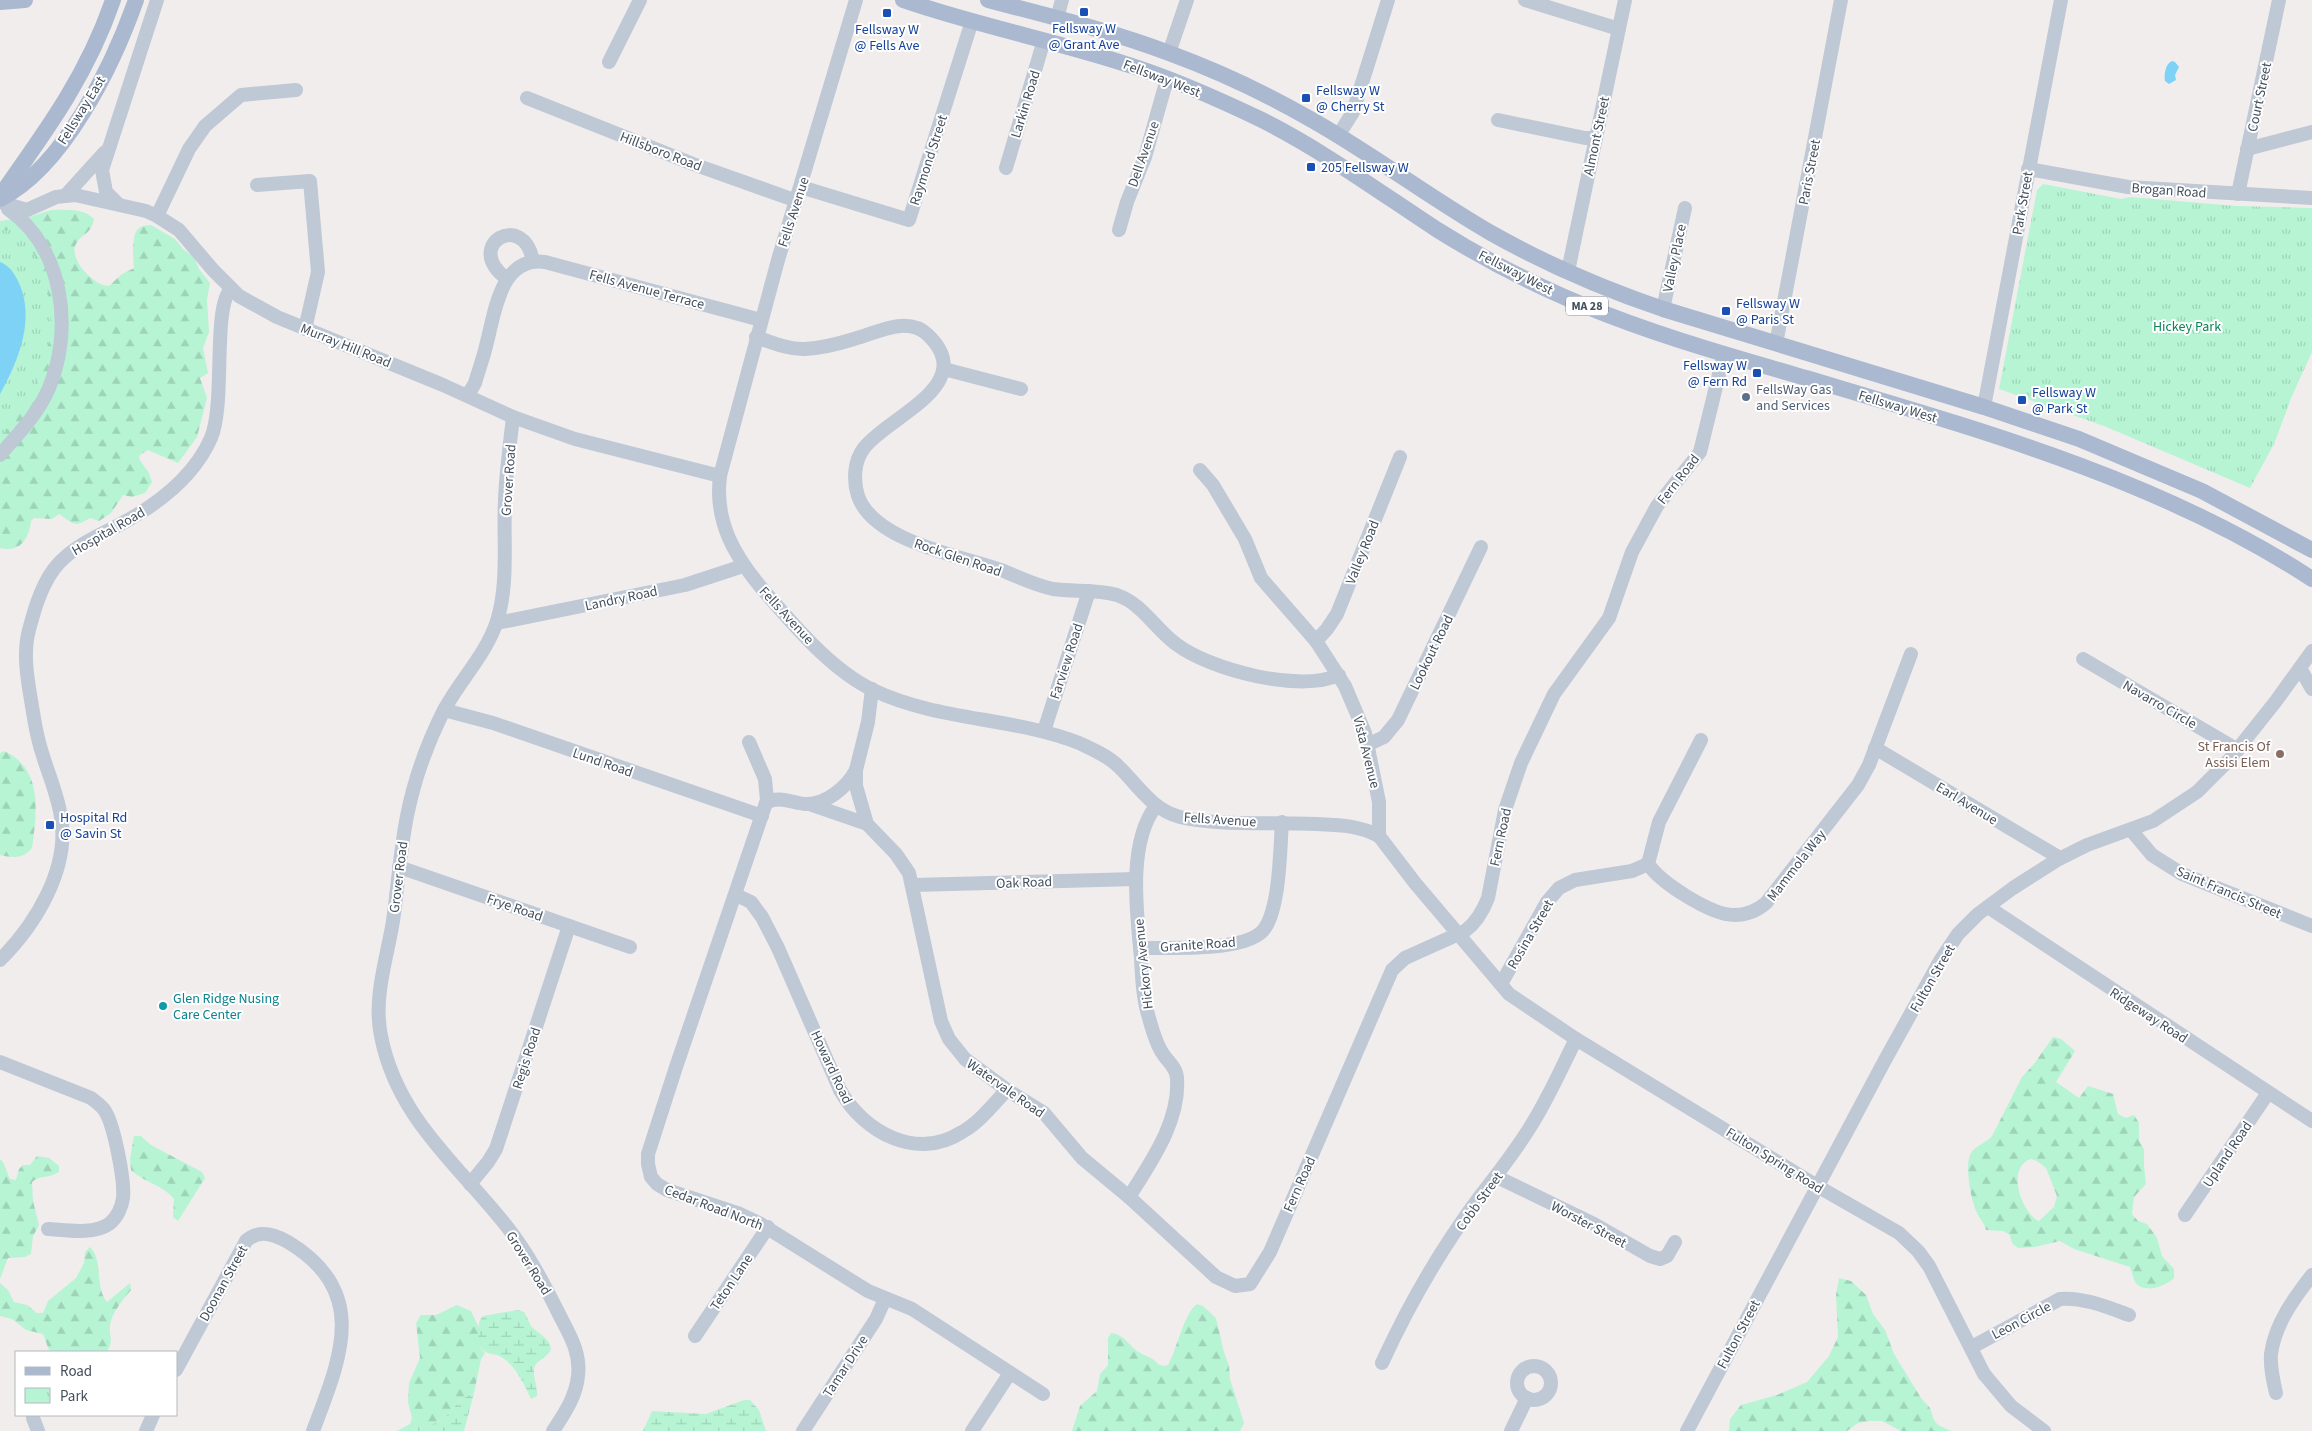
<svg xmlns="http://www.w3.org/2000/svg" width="2312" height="1431" viewBox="0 0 2312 1431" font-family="'Source Sans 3',sans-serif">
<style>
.forest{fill:url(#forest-firs);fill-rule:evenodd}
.wetland{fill:url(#wetland-marsh)}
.park{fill:url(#park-tufts)}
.water{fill:#7ed2f6}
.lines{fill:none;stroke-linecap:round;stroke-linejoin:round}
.minor{stroke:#bfc8d5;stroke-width:14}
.major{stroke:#aab9d0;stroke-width:16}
.transit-dot{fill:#1a4fb4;stroke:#fff;stroke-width:2}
.service-dot{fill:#5c6f8a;stroke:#fff;stroke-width:2}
.education-dot{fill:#8d6e63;stroke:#fff;stroke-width:2}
.culture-dot{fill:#0f9aa8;stroke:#fff;stroke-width:2}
.labels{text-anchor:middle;stroke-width:4;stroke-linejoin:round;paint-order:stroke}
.shield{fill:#fff;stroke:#7c848e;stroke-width:1}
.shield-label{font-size:12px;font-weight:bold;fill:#444f5d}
.transit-label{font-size:14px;fill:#164399;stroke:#fff;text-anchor:start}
.street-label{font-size:14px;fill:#444f5d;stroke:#fff}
.park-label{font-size:14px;fill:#0c8655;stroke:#fff}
.service-label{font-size:14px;fill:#4e5e75;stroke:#fff;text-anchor:start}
.education-label{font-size:14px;fill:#785e54;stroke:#fff;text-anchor:end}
.culture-label{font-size:14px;fill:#0d838f;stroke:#fff;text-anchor:start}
</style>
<defs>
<pattern id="forest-firs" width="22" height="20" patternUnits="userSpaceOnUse" patternTransform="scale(1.25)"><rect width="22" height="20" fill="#b6f4d4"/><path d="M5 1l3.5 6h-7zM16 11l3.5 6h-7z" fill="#9ed3b8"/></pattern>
<pattern id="wetland-marsh" width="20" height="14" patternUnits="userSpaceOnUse" patternTransform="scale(1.25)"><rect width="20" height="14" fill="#b6f4d4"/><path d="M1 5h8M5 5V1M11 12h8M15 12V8" fill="none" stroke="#9ed3b8"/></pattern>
<pattern id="park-tufts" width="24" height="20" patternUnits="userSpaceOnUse" patternTransform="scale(1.25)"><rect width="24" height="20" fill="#b6f4d4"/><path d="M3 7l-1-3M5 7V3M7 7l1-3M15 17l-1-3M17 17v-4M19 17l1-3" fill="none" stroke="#9ed3b8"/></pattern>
</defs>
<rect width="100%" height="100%" fill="#f1eded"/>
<!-- forest -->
<g class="forest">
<path d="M51,210C64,210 84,208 94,219C91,235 82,233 76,244C68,259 94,286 109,286L122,274L134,268C133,258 131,234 139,228C142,226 148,225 151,225L175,239L183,249L194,257L199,269L210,283L207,300L209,332L203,348L208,373L200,378L207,398L197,437L178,463L148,450L140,455L139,459L149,473L152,482L145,493L132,497L123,495L111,513L99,521L90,518C74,528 74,524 59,514L52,519L34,518L31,521C29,539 20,553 0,548V221L29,217Z"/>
<path d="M4,751C43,768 37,813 32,848C23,859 13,858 0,855V753Z"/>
<path d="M2053,1037L2061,1039L2075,1051L2056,1082L2079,1098L2088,1086L2113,1094L2118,1114L2126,1118L2134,1115L2139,1123V1141L2144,1149V1166L2146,1184L2134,1197L2132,1214L2138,1221L2147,1224L2157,1238L2162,1256L2174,1269V1278C2166,1286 2145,1294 2136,1283C2133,1279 2132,1272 2130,1267L2074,1249L2060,1241L2035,1247L2018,1248L2012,1243L2010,1235L2003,1231L1986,1230C1984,1222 1980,1220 1977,1213C1971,1201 1964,1164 1971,1153C1976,1145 1986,1143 1992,1136L2022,1077L2034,1064ZM2031,1159L2037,1161L2046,1168L2057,1196L2054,1207L2039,1221C2022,1214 2005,1167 2031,1159Z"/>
<path d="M134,1136H141L151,1145L202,1172L205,1178L178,1221L173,1217L174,1199C163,1185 145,1183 131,1170L130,1159Z"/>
<path d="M37,1156L49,1158L59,1166V1172C51,1178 40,1175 32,1182L33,1201L39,1225L33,1236L31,1254L25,1257L8,1258L0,1279V1159L3,1162L10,1179L16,1180L19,1169L23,1165H30Z"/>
<path d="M90,1247C104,1261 94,1286 107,1302L130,1283L131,1290C123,1300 112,1312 110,1325C109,1338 114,1339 107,1352H53L49,1350L43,1334L26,1330L12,1319L0,1316V1283L8,1290L14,1302L27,1305L37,1313H43L48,1301L76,1278L84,1263L85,1252Z"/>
<polygon points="1839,1278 1851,1281 1866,1295 1873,1314 1885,1330 1894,1354 1921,1398 1930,1408 1934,1420 1938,1425 1951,1431 1901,1431 1882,1421 1870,1421 1858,1423 1847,1431 1729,1431 1730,1419 1741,1405 1777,1395 1807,1382 1829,1356 1838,1337 1836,1295"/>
<path d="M1197,1304L1203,1306L1216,1318L1224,1352L1229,1366L1230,1379L1244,1423L1240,1431H1072L1080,1406L1097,1391L1100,1374L1108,1365V1338L1111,1333C1123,1334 1128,1344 1137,1351C1141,1354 1147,1356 1151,1358C1158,1362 1158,1368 1168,1365C1178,1347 1183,1315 1197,1304Z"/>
<path d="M457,1305L471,1311L478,1326L481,1349L485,1353L481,1359L474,1393C449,1402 454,1423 417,1428L414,1431H397L410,1424L412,1418L408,1402L409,1383L420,1358L416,1323L421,1315H436Z"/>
</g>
<!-- wetland -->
<g class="wetland">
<path d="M518,1310L524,1312C527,1316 528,1321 531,1326C536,1332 560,1344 547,1355C542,1360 535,1362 534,1369C533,1378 538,1387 537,1396L531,1399C524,1384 516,1367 503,1358C497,1353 486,1355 482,1349C477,1341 476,1323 483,1316Z"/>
<path d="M474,1393L464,1431H414L417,1428C454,1423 449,1402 474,1393Z"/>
<polygon points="744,1400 750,1400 759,1410 766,1431 643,1431 652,1411 706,1414"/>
</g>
<!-- park -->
<g class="park">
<polygon points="2043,184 2121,199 2130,197 2236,206 2312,208 2312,352 2292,396 2274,444 2250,488 2104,426 1999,389 2037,190"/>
<path d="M13,229C23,233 28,246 34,255C70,318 44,388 0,438V231Z"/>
</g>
<!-- water -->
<g class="water">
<path d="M2172,61L2175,62L2179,67L2175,75L2176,80L2169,84L2165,81C2164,75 2165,64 2172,61Z"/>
<path d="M0,262C9,266 13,271 18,281C36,317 19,360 0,394Z"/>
</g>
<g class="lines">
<!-- minor -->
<g class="minor">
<path d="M856,0L778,260L720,476C714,523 736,558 764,591C794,625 831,670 873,690C938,721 1013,717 1079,743C1092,749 1108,756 1118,766C1139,786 1151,809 1180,817C1218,826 1275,822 1316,824C1339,825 1358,825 1379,836"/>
<polyline points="1525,0 1619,29"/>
<polyline points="1057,18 1062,0"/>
<polyline points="1169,53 1187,0"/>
<polyline points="609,62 640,0"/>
<polyline points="527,98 693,164 797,201"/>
<polyline points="1498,120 1585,138 1596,138"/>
<polyline points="1338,136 1353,112 1388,0"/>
<polyline points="2247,149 2312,132"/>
<polyline points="1006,168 1044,40"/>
<polyline points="2028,169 2128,187 2312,198"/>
<polyline points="257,185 310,181 318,272 305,329"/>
<polyline points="801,187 909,220 972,21"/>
<polyline points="2238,194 2279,0"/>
<polyline points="66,195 105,152"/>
<polyline points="0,202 27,210 56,197 75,195 146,211 157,216 179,230 213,270 239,296 277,317 443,385 513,417 575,439 720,476"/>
<polyline points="117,203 106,192 102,170 157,0"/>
<polyline points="157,216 189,149 205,126 241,95 296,90"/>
<polyline points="1119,230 1127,202 1145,157 1167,79"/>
<polyline points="1568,271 1625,0"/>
<path d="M507,279C461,245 525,209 533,262"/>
<polyline points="1663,309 1685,208"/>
<path d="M756,337C771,342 789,350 805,349C822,348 838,344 854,339C877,333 907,315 928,335C980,385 887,417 864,448C854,461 853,480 858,496C874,542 962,556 1001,570C1019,577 1034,585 1053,589C1074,592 1096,589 1117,595C1143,604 1155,629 1176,644C1210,670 1300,693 1339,675"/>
<polyline points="1776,344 1841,0"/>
<polyline points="944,369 1021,389"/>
<path d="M468,395L475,383C479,369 484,356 487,342C495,311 501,256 545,262L761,320"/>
<polyline points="1984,407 2061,0"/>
<path d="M513,417C510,444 506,472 505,500C503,540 509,583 497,621C486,655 459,681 443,712C427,744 414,781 407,816C400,851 398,886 393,921C387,958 373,998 381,1036C397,1119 460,1166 508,1228C529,1255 544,1284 559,1314C569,1334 581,1352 578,1376C576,1397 564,1414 553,1431"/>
<path d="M0,455C18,434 38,414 49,388C74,328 63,247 8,209"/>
<polyline points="1200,470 1213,485 1245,539 1261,578 1316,641 1345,686 1365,733 1379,802 1379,836 1415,883 1509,994 1576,1039 1817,1186 1899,1233 1918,1251 1929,1266 1984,1374 2011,1406 2044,1431"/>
<polyline points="497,623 685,585 743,566"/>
<polyline points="1316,641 1327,629 1337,614 1400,457"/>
<polyline points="2083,659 2238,750"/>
<polyline points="2300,668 2312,689"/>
<path d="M872,689L868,722L856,770V786L867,824L896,854L909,873L941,1021L949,1039L965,1059L1007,1090L1044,1113L1082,1158L1129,1197L1216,1277L1235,1286L1250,1284L1270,1252L1392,970L1405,958L1465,931C1477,922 1483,911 1488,898L1505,810L1521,763L1554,694L1609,618L1632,552L1657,506L1700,452L1724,354"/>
<polyline points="444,710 493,723 762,816"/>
<polyline points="1044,731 1089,591"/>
<path d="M1701,740L1659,822L1648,864C1661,883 1711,915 1734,915C1746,915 1758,910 1766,903L1858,785L1869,765L1911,654"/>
<polyline points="749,742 765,779 767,800 676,1067 648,1154 648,1164 651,1177 657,1184 667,1190 740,1214 759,1223 868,1291 912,1309 1043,1394"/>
<polyline points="1367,745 1384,737 1398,720 1481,547"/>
<polyline points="1875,748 2060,858"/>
<path d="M766,803C779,795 792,803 805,804C826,805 847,787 856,770"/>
<polyline points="809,804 867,824"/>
<polyline points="2131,830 2152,855 2182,874 2312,926"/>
<polyline points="399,867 630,947"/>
<polyline points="913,885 1136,879"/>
<path d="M736,895L751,902L762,917L778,948L840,1090C864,1133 917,1161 962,1132C980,1122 993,1104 1007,1090"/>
<polyline points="1988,907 2312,1121"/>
<path d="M1140,948C1168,947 1249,953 1265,928C1280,905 1280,849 1282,822"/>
<path d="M0,960C35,925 70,869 61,817C57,790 44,765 38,738C35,726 33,712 31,700C27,677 23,652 29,630C35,607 43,580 59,563C76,545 98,536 119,525C155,506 194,477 211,438C226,402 212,308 231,289"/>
<polyline points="1501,984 1547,902 1559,888 1575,880 1632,871 1648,864"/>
<path d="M0,1062L91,1098C96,1102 102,1106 105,1111C114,1125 125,1181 123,1198C122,1207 117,1218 109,1224C93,1235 66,1230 48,1229"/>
<polyline points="1497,1177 1594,1224 1650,1256 1660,1259 1667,1256 1675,1242"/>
<polyline points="470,1184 488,1162 496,1149 569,926"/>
<path d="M1129,1197C1150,1163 1180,1122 1177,1079C1177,1068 1168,1062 1163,1054C1156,1044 1152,1029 1149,1018C1143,999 1142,978 1141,958C1137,914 1127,843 1156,806"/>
<polyline points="2185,1215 2268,1093"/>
<polyline points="695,1336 768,1227"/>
<path d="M1972,1347L2060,1299C2083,1297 2107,1307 2129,1315"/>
<path d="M1382,1363C1409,1304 1442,1247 1481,1195C1499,1172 1517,1149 1532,1124C1549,1097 1562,1067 1576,1039"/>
<circle cx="1534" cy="1383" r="17"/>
<path d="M176,1370L246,1241C259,1229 274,1234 288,1242C371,1292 340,1359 313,1431"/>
<path d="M2276,1393C2273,1380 2270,1367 2271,1354C2275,1324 2294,1298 2312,1275"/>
<polyline points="33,1418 38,1431"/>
<polyline points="146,1431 153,1415"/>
<polyline points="803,1431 876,1319 885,1299"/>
<polyline points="972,1431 1010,1373"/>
<polyline points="1511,1431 1527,1398"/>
<polyline points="1687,1431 1885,1060 1940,961 1958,934 1978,914 2013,888 2057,860 2087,845 2153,821 2197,792 2229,760 2276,701 2312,651"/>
</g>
<!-- major -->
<g class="major">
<path d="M903,0C978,26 1057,41 1132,66C1176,80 1218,99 1260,119C1322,150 1378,191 1436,229C1490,263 1548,292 1608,315C1673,340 1740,359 1806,378C1977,429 2161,480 2312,579"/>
<path d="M988,0C1049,16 1111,31 1169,53C1218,71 1267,94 1312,120C1374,155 1430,198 1491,233C1546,264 1604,289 1663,309L1984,407L2079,439L2202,491L2312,550"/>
<polyline points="0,2 25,0"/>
<path d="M0,196C46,131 87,76 113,0"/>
<path d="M0,199C64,167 113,65 136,0"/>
</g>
</g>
<!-- markers -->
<g class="transit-dot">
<rect x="1079" y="7" width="10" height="10" rx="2.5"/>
<rect x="882" y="8" width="10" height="10" rx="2.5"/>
<rect x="1301" y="93" width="10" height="10" rx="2.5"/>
<rect x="1306" y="162" width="10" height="10" rx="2.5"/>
<rect x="1721" y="306" width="10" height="10" rx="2.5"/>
<rect x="1752" y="368" width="10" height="10" rx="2.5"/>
<rect x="2017" y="395" width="10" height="10" rx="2.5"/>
<rect x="45" y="820" width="10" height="10" rx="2.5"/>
</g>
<circle class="service-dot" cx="1746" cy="397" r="5"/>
<circle class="education-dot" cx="2280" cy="754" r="5"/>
<circle class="culture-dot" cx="163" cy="1006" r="5"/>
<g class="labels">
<!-- shield labels -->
<rect class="shield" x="1566" y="296.5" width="42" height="19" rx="4"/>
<g class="shield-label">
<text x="1587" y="310">MA 28</text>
</g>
<!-- transit labels -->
<g class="transit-label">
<text x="1084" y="33" text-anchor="middle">Fellsway W<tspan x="1084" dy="16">@ Grant Ave</tspan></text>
<text x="887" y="34" text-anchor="middle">Fellsway W<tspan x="887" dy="16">@ Fells Ave</tspan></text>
<text x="1316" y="95">Fellsway W<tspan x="1316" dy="16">@ Cherry St</tspan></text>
<text x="1321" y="172">205 Fellsway W</text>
<text x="1736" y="308">Fellsway W<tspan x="1736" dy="16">@ Paris St</tspan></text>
<text x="1747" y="370" text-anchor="end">Fellsway W<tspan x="1747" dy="16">@ Fern Rd</tspan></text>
<text x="2032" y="397">Fellsway W<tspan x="2032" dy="16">@ Park St</tspan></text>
<text x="60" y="822">Hospital Rd<tspan x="60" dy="16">@ Savin St</tspan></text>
</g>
<!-- street labels -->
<g class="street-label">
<text transform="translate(1162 78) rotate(21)" y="5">Fellsway West</text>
<text transform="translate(2259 97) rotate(-78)" y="5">Court Street</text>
<text transform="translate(1025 104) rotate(-73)" y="5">Larkin Road</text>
<text transform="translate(81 110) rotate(-58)" y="5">Fellsway East</text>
<text transform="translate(1596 136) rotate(-78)" y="5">Almont Street</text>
<text transform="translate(661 151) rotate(21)" y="5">Hillsboro Road</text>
<text transform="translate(1143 154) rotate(-71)" y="5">Dell Avenue</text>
<text transform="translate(928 160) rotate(-72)" y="5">Raymond Street</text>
<text transform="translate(1809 172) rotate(-79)" y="5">Paris Street</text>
<text transform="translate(2169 190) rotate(4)" y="5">Brogan Road</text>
<text transform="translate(2022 203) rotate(-80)" y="5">Park Street</text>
<text transform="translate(793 212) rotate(-72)" y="5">Fells Avenue</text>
<text transform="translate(1674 258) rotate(-78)" y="5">Valley Place</text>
<text transform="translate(1516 272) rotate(27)" y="5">Fellsway West</text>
<text transform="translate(647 289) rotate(15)" y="5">Fells Avenue Terrace</text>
<text transform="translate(346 345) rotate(22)" y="5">Murray Hill Road</text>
<text transform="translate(1898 406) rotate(17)" y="5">Fellsway West</text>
<text transform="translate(1678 479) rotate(-52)" y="5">Fern Road</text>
<text transform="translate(508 480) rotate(-86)" y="5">Grover Road</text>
<text transform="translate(108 531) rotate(-30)" y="5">Hospital Road</text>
<text transform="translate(1362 552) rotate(-68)" y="5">Valley Road</text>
<text transform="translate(958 557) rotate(19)" y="5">Rock Glen Road</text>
<text transform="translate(621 598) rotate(-12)" y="5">Landry Road</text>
<text transform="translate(787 615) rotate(47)" y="5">Fells Avenue</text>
<text transform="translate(1431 652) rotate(-64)" y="5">Lookout Road</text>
<text transform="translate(1066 661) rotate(-72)" y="5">Farview Road</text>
<text transform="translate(2160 704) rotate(30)" y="5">Navarro Circle</text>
<text transform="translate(1367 752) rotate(76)" y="5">Vista Avenue</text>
<text transform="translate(603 762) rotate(19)" y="5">Lund Road</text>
<text transform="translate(1967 803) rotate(31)" y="5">Earl Avenue</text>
<text transform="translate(1220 819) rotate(4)" y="5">Fells Avenue</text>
<text transform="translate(1500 837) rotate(-78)" y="5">Fern Road</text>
<text transform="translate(1796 865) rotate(-52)" y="5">Mammola Way</text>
<text transform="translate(398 877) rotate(-83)" y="5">Grover Road</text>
<text transform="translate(1024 882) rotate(-2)" y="5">Oak Road</text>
<text transform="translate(2229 892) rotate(23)" y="5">Saint Francis Street</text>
<text transform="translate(515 907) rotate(19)" y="5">Frye Road</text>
<text transform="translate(1530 934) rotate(-60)" y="5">Rosina Street</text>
<text transform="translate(1198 944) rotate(-4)" y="5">Granite Road</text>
<text transform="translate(1143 964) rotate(-96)" y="5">Hickory Avenue</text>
<text transform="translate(1932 978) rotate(-60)" y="5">Fulton Street</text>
<text transform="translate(2149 1015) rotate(33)" y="5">Ridgeway Road</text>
<text transform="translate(526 1058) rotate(-72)" y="5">Regis Road</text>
<text transform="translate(832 1067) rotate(65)" y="5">Howard Road</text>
<text transform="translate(1006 1088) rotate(35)" y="5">Watervale Road</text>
<text transform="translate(2227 1154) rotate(-56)" y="5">Upland Road</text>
<text transform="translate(1775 1160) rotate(32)" y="5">Fulton Spring Road</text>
<text transform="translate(1299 1184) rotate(-66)" y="5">Fern Road</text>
<text transform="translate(1479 1201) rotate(-54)" y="5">Cobb Street</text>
<text transform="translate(714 1207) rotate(21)" y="5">Cedar Road North</text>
<text transform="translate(1589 1224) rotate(28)" y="5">Worster Street</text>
<text transform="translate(529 1263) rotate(58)" y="5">Grover Road</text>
<text transform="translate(731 1282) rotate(-56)" y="5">Teton Lane</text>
<text transform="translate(223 1283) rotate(-61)" y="5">Doonan Street</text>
<text transform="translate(2021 1320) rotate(-28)" y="5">Leon Circle</text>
<text transform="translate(1738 1334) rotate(-62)" y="5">Fulton Street</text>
<text transform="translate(845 1366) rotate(-57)" y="5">Tamar Drive</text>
</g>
<!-- park labels -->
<g class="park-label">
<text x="2187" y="331">Hickey Park</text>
</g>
<!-- service labels -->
<g class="service-label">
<text x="1756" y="394">FellsWay Gas<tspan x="1756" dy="16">and Services</tspan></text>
</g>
<!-- education labels -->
<g class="education-label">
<text x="2270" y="751">St Francis Of<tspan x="2270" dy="16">Assisi Elem</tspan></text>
</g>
<!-- culture labels -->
<g class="culture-label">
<text x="173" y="1003">Glen Ridge Nusing<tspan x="173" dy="16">Care Center</tspan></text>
</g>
</g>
<!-- legend -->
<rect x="15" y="1351" width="162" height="65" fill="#ffffff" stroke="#b4b9be"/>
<rect x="25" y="1367" width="25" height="8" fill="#aab9d0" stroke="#b4b9be"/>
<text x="60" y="1376" font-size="15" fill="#444f5d">Road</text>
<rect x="25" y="1388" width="25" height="15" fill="url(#park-tufts)" stroke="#b4b9be"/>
<text x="60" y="1401" font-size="15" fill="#444f5d">Park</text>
</svg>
